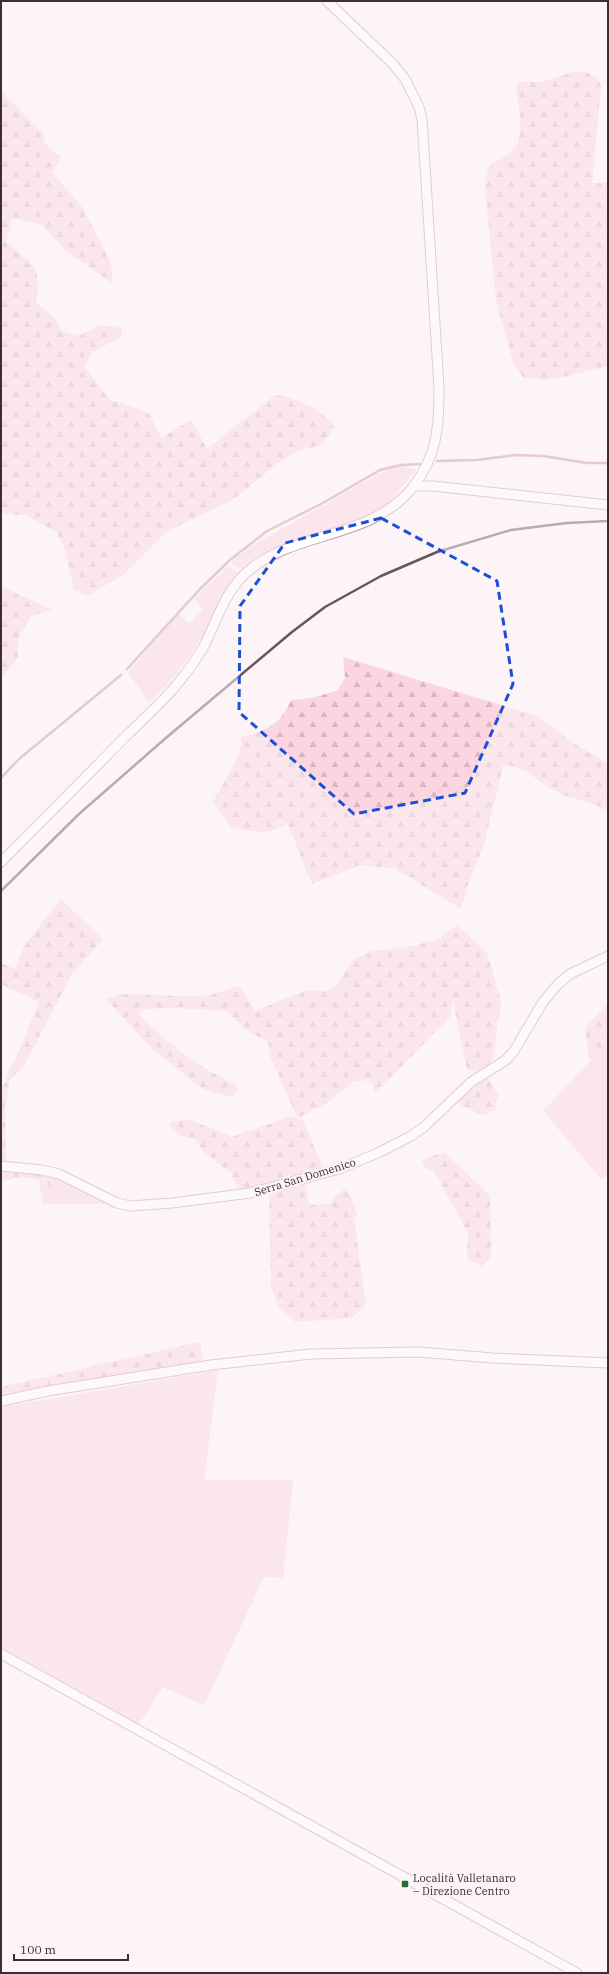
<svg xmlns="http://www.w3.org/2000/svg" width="609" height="1974" viewBox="0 0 609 1974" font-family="'IBM Plex Serif',serif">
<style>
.grass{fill:#fbd5e0}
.forest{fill:url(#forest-firs)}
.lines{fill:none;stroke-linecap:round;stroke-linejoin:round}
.stream{stroke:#c79aa8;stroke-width:2.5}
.minor-casing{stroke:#c29ea9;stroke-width:11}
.minor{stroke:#fff;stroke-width:9}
.rail{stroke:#65575c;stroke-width:2.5}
.marked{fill:none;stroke:#1d4ed8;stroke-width:3;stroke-dasharray:8 5;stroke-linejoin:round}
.poi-dot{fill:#296c36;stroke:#fcf4f6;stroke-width:1.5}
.labels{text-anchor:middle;stroke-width:4;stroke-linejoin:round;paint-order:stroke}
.street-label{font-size:11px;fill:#3d2e33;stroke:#fcf4f6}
.poi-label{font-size:11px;fill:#3d2e33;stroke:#fcf4f6;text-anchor:start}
</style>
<defs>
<pattern id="forest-firs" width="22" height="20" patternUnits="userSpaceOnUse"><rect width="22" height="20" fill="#fbd5e0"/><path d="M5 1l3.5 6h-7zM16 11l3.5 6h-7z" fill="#d8b7c1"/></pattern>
</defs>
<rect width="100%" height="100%" fill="#fcf4f6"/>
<!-- grass -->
<g class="grass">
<polygon points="404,466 416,470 390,502 365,518 278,548 261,556 243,570 232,565 232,561 252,546 379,473 394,467"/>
<path d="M229,566L240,574C223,592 214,615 202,637C188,662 169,683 149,703L128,672L178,613L189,624L203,609L194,598Z"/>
<polygon points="608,1049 608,1175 601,1179 543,1111 590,1061"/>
<polygon points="59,1178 111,1204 43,1204 39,1180 46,1182"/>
<polygon points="218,1370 204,1480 293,1480 283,1578 264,1577 204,1705 163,1687 137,1727 1,1649 1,1407"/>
</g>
<!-- forest -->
<g class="forest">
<path d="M575,71C586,72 598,73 601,86L592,183H608V366C581,372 551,384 523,377L513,362L496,300L485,187C488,153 499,168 515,148C525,134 518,103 516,87L519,82H542Z"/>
<path d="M1,91L43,133L44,143L61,158L52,172L82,207L111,263L113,284L65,250L42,225L12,218L6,242C35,267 41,262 36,303L54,317L62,331L79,336L99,325L121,328L122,336L92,353L84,366L110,400L139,409L150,415L161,438L191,420L207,449L275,395C298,398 321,409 335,427L321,445L298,451L277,464L234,499L167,531L124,574L88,596L74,589L64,547L56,532L26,515L1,514Z"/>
<polygon points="1,586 52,610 31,616 18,638 18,657 1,678"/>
<path d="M343,657L537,716L575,744L608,764V811C593,802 576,800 561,794C539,785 530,767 503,765L484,845L467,887L461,909L394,868L360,865L312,884L288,824L266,833L232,828L213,802C221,785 244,755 241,737C267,731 280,725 291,700L313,698L338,690L345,678Z"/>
<path d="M61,899L103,939L72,974L25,1064L10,1080L5,1105L6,1162L1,1163V1089C9,1081 6,1070 14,1063L39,1002L1,984V963L15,969L25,945Z"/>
<path d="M457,925L487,953L501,1001L493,1059L482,1071L467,1070L453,1001L450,1017L375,1093L373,1084L364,1080L353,1082L327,1103L300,1117L296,1115L270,1056L268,1041L250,1033L226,1011L175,1008L142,1009L139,1015C167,1043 200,1069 237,1085V1091L231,1097L201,1088L148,1045L106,999L122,994L204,997L239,986L255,1011L307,990L328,991L336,986L353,960L372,951L402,948L437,940Z"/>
<polygon points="608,1003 608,1049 590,1061 585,1028"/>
<polygon points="486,1075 498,1095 495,1110 482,1115 453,1101"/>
<polygon points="291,1116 303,1121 323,1167 248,1191 238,1189 231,1173 203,1152 195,1139 180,1136 170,1126 172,1122 188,1119 232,1137"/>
<polygon points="444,1152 490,1195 491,1257 482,1266 467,1259 468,1233 434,1171 427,1169 422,1160"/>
<path d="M1,1169L31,1171L59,1178L58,1184L52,1187C35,1175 20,1176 1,1181Z"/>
<polygon points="305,1181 309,1205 330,1204 337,1194 345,1189 351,1196 357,1216 354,1218 366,1305 352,1318 295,1322 279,1308 271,1287 269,1190"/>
<polygon points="200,1342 203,1364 1,1399 1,1387"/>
</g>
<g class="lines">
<!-- stream -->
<g class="stream">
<polyline points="437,461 477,460 515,455 543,456 587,463 608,463"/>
<polyline points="127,669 200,589 230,560 267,531 321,504 380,470 401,465 420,464"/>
<polyline points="1,778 19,759 121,675"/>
</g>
<defs>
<g id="minor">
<polyline points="414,486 433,486 608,505"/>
<path d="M1,862C42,821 83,780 123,739C142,720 162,703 178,683C188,671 197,659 204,646C216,623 224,594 244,575C292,529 369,542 413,487C438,455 439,425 439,387L422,119L419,107L405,79L393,64L327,1"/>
<polyline points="1,1166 42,1170 59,1174 117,1203 130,1206 172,1203 250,1193 339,1169 378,1153 411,1136 424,1127 471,1082 506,1060 514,1051 543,1002 557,985 570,974 608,956"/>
<polyline points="1,1401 48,1391 211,1365 311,1354 418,1352 493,1358 608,1363"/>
<polyline points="1,1654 577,1973"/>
</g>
</defs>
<!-- minor casing -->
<use href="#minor" class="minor-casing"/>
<!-- minor -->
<use href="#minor" class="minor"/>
<!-- rail -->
<polyline class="rail" points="1,891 79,814 167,737 292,632 325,607 381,576 437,552 511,530 567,523 608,521"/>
</g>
<!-- marked area -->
<path d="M0 0H609V1974H0ZM381,518L497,581L513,684L465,793L354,814L239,712L240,606L285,543Z" fill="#fcf4f6" fill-opacity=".55" fill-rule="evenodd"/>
<path class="marked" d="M381,518L497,581L513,684L465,793L354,814L239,712L240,606L285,543Z"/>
<!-- markers -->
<rect class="poi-dot" x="401" y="1880" width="8" height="8" rx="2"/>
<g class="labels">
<!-- street labels -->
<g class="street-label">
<text transform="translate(305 1177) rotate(-17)" y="4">Serra San Domenico</text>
</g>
<!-- poi labels -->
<g class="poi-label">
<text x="413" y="1882">Località Valletanaro<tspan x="413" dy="13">– Direzione Centro</tspan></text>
</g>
</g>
<!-- border -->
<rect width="609" height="1974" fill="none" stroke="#3d2e33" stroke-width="4"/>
<!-- scale -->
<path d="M14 1954v6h114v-6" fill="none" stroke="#3d2e33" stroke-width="2"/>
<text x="20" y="1954" font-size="12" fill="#3d2e33" stroke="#fcf4f6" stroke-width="3" paint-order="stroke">100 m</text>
</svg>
